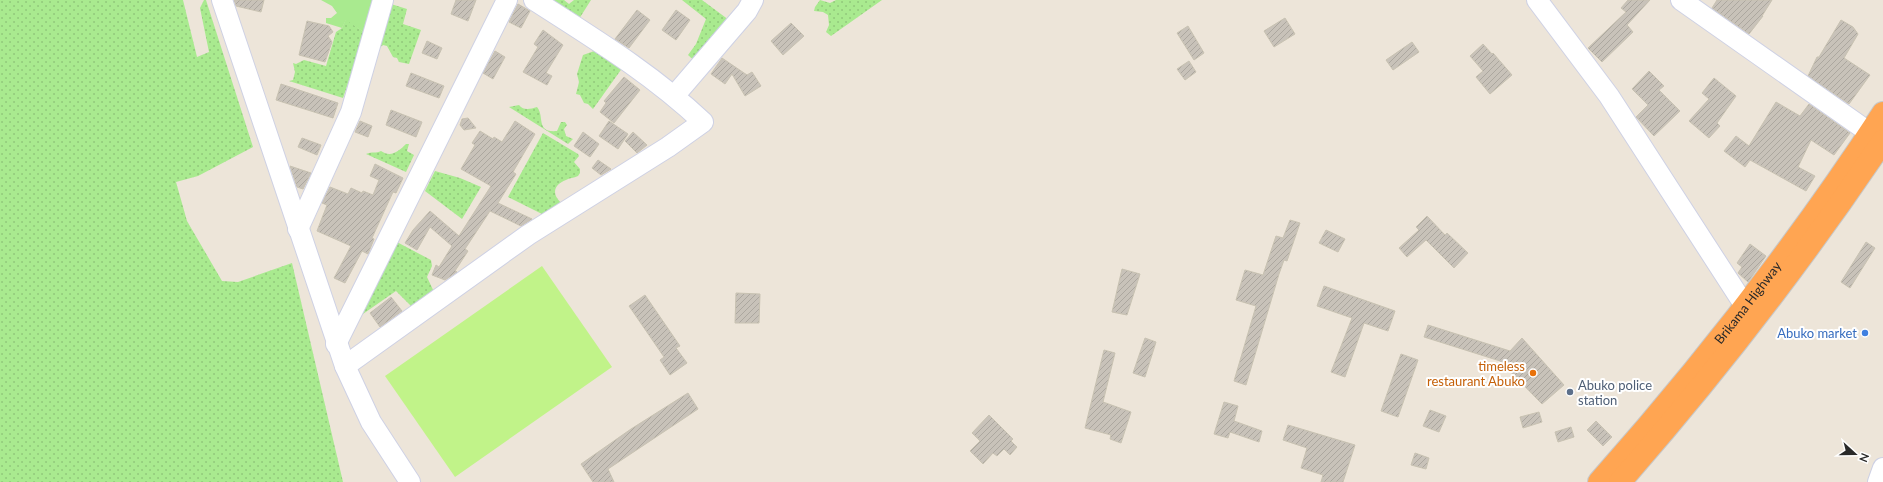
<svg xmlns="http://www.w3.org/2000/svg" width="1883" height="482" viewBox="0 0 1883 482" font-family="Lato,sans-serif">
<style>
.grass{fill:url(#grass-dots)}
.garden{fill:#a9ea8f}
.pitch{fill:#c1f389}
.building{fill:url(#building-hatch);stroke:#c8c2b2}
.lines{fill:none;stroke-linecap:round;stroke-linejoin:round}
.minor-casing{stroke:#ced1e4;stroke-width:22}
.highway-casing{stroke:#c7c7c7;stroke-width:24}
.minor{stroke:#fff;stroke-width:20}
.highway{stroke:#ffa552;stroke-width:22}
.shop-dot{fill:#3f7fe0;stroke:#fff;stroke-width:1.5}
.food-dot{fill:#e8710a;stroke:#fff;stroke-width:1.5}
.service-dot{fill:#5c6f8a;stroke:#fff;stroke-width:1.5}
.labels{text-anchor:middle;stroke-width:4;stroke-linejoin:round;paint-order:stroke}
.street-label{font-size:13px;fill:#292929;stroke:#fff}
.shop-label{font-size:13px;fill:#366cbe;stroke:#fff;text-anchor:end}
.food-label{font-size:13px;fill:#c56008;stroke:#fff;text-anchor:end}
.service-label{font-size:13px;fill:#4e5e75;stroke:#fff;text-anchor:start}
</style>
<defs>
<pattern id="grass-dots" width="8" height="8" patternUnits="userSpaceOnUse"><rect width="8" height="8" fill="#a9ea8f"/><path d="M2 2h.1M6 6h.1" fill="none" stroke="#91c97b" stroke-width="1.8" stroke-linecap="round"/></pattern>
<pattern id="building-hatch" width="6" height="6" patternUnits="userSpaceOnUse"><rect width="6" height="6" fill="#c8c2b9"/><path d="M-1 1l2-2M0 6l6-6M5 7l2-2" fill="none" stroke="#aca79f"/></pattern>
</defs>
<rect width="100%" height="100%" fill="#ede5d9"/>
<!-- grass -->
<g class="grass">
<polygon points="0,0 183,0 197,57 209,52 200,8 204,0 206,0 253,147 198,176 176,182 187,221 222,281 238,282 292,263 343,482 0,482"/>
<polygon points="548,0 564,0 569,4 574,0 591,0 579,19"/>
<polygon points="682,0 702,0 733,23 697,63 688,55 696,44 706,19"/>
<polygon points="820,0 830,3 836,0 882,0 831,36 826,32 829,25 828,15 823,12 814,11 815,7"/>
<polygon points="391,4 407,9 403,24 421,30 409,64 399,62 397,58 393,57 387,46 383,45 379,48"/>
<polygon points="346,19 365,33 343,98 289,81 293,80 295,72 293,63 296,64 304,60 326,66 336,32 342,28"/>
<polygon points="597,50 623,67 593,109 588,104 584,103 580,95 576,94 579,82 577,74 583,55"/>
<path d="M519,105C524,111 530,109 537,107C545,116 535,133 557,131L561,122H565L567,125L564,129L566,136L573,139L568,144L509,107Z"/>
<path d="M543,133L578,154L579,156L574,162L580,169V173L578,176C574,178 569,178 566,180C552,185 552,196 563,204L544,215L508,197Z"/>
<path d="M406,144H409L407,151L414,155L406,172L366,154C372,151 376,154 381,151C391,158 399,151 406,144Z"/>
<polygon points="435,171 460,178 481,187 462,219 425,191"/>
<polygon points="393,240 431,260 432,266 427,277 435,294 414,309 396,291 350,323"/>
</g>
<!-- garden -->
<polygon class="garden" points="321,0 374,0 365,33 346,20 342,28 326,23 326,18 331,18 337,13 332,6"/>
<!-- pitch -->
<polygon class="pitch" points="542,266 612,367 455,477 385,376"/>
<!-- building -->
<g class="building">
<polygon points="234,0 264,0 261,12 236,6"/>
<polygon points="456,0 476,0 468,21 451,14"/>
<polygon points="1628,0 1650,0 1627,25 1633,32 1602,62 1588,48 1626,12 1621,8"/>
<polygon points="1717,0 1772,0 1762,16 1763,16 1749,34 1712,8"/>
<polygon points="518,4 530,11 521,28 509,22"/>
<polygon points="637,10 650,20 629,48 615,39"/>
<polygon points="676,10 690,20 676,40 662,30"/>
<polygon points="1285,18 1295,34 1274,47 1264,31"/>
<polygon points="1841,20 1853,27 1858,34 1844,58 1870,75 1849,104 1808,76 1817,57 1819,57"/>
<polygon points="307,21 329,26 333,32 328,36 332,42 325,62 299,55"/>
<polygon points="791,23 804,36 783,55 771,41"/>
<polygon points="1188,26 1204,53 1194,60 1177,33"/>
<polygon points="543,30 563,45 546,73 552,76 547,85 523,72 538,47 534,44"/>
<polygon points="427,41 442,48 437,59 422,53"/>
<polygon points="1412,42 1419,52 1393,70 1386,60"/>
<polygon points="1483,44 1492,54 1493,53 1512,75 1490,94 1476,77 1483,71 1470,56"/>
<polygon points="495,51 505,57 493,79 483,73"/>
<polygon points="722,58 747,75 752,72 761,86 745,96 732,74 725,84 711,74"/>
<polygon points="1189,61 1196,72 1185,80 1177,69"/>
<polygon points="1649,71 1664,86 1659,90 1680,111 1654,136 1636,117 1648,105 1632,89"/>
<polygon points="411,73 444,86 439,98 406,86"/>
<polygon points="624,77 640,90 614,123 600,112 606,103 604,101"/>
<polygon points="1714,78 1736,96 1717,123 1720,126 1709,138 1689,121 1709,99 1702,93"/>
<polygon points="281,84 338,103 333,118 276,100"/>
<polygon points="1776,102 1800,116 1809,104 1850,133 1834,155 1811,140 1798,167 1815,176 1806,191 1750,160 1745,167 1724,151 1736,136 1749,146"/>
<polygon points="391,110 422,122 416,137 386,125"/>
<polygon points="468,118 476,128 464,130 460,125 462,119"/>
<polygon points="360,121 372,126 368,137 355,132"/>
<polygon points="515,121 535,134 513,172 516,174 498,203 532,219 521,226 490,211 465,249 468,251 455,271 457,272 445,280 432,275 436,265 439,267 452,246 430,227 417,250 405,243 413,230 430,211 459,236 491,186 461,169 475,145 472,143 480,131 493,139 494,137 502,142"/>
<polygon points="609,121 628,134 618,149 599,136"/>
<polygon points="583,132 599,144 590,157 574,146"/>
<polygon points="633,132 647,145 637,153 625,141"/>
<polygon points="302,138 321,145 317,155 298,147"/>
<polygon points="598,160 611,169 601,175 592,168"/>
<polygon points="375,164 403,178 396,193 393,192 372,238 374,239 368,254 362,251 345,283 334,278 351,246 317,231 327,205 322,203 330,187 348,194 351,188 362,193 363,191 373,195 379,180 370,176"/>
<polygon points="290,166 311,173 303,189 297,187"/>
<polygon points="1427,216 1445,235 1447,233 1468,253 1454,268 1426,240 1407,257 1399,248 1419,230 1416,227"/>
<polygon points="1290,220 1300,223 1287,261 1284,260 1279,274 1246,385 1234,381 1256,306 1236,300 1245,270 1263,275 1276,236 1283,238"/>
<polygon points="1326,230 1345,239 1338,252 1319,243"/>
<polygon points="1866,242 1875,248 1850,288 1841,282"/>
<polygon points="1750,244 1766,256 1748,282 1738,273 1742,267 1737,263"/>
<polygon points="1122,269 1140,274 1127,315 1112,312"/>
<polygon points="1324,286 1395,311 1388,331 1364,323 1345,377 1331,372 1352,318 1317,306"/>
<polygon points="736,293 760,294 759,323 735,323"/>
<polygon points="645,295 680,346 676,348 687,363 670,375 660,360 664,357 629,306"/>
<polygon points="391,297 402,311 380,327 370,313"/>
<polygon points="1428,325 1510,351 1522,338 1564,385 1542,404 1500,361 1424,337"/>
<polygon points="1145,338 1156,342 1145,377 1133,373"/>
<polygon points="1104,350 1115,353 1103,402 1131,412 1121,443 1110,439 1111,435 1085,428"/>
<polygon points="1401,354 1418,360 1398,417 1381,411"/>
<polygon points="688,393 698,409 608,469 614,482 593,482 581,464 631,429"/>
<polygon points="1224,402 1238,406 1234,421 1262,431 1259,442 1230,432 1228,438 1214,434"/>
<polygon points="1430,410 1446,416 1439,432 1423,426"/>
<polygon points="1539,412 1542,422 1523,428 1520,417"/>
<polygon points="989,415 1013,439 1011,441 1017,447 1010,455 1004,449 997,456 993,453 983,464 970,451 980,441 972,433"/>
<polygon points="1596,421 1612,437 1603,446 1587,430"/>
<polygon points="1288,425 1355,445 1343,482 1321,482 1323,475 1301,468 1307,448 1283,440"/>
<polygon points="1571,427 1574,437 1558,442 1555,432"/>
<polygon points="1415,453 1429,458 1426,469 1411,465"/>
</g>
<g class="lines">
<defs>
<g id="minor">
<polyline points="222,0 345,366 371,422 410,482"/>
<polyline points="1537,0 1609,96 1745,306"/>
<polyline points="1681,0 1870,133"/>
<polyline points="675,95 747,11 753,0"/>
<polyline points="298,229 351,112 383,0"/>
<polyline points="336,344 507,0"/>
<path d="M345,366L528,235L668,147L703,122C651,73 593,38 534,0"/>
<polyline points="1878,482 1883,468"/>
</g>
<g id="highway">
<path id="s1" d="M1599,482C1702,366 1798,243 1883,113"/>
<path d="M1620,482C1715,374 1803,260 1883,141"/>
</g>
</defs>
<!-- minor casing -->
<use href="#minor" class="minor-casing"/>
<!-- highway casing -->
<use href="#highway" class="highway-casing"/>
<!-- minor -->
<use href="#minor" class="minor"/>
<!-- highway -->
<use href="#highway" class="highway"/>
</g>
<!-- markers -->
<circle class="shop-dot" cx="1865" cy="333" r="4"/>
<circle class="food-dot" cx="1533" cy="373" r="4"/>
<circle class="service-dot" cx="1570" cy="392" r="4"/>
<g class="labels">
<!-- street labels -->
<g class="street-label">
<text dy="5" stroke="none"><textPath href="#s1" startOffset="233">Brikama Highway</textPath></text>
</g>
<!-- shop labels -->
<g class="shop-label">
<text x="1857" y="338">Abuko market</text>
</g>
<!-- food labels -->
<g class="food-label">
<text x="1525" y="371">timeless<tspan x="1525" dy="15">restaurant Abuko</tspan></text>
</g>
<!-- service labels -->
<g class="service-label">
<text x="1578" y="390">Abuko police<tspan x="1578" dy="15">station</tspan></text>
</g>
</g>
<!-- north arrow -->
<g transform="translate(1855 454) rotate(111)" stroke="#ffffff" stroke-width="3" paint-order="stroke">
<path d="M0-3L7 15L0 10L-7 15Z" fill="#292929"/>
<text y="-6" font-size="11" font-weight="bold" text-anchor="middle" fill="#292929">N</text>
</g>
</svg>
